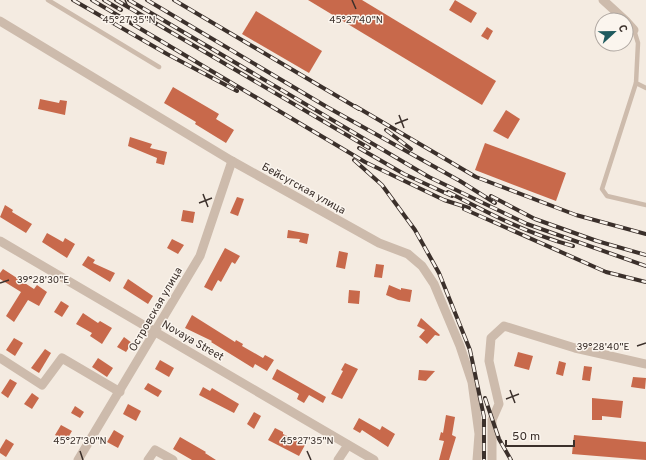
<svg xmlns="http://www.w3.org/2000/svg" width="646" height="460" viewBox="0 0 646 460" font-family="Overpass,sans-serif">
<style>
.building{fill:#c8694b}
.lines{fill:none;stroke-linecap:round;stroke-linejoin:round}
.lane{stroke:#cdbbac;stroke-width:4.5}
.street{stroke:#cdbbac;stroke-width:9}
.rail-casing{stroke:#3b302b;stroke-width:4}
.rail{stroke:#fbf5ee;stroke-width:2.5;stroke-dasharray:8;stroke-linecap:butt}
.ticks{fill:none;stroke:#3b302b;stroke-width:1.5}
.labels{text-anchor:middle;stroke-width:3;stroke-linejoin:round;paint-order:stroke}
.street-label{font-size:11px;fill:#3b302b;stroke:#fbf5ee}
.ticks-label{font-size:10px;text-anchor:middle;fill:#3b302b;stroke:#fbf5ee;stroke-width:3;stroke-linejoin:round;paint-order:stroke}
</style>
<rect width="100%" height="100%" fill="#f4ebe1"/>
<!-- building -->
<g class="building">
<polygon points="308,0 362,0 496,81 482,105"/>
<polygon points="455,0 477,13 471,23 449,10"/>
<polygon points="256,11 322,51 309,73 242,34"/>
<polygon points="487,27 493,31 488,40 481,36"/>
<polygon points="173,87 219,114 216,119 234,130 226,143 195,124 196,122 164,103"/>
<polygon points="40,99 59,103 60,100 67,101 65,115 38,109"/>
<polygon points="506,110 520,119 508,139 493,131"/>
<polygon points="130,137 152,144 150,148 167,152 164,165 156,163 157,158 128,146"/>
<polygon points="485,143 566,173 556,201 475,170"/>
<polygon points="237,197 244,199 238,216 230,213"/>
<polygon points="5,205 13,210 12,212 32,224 26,233 0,217"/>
<polygon points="183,210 195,212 193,223 181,221"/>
<polygon points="288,230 309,234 307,244 299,242 300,239 287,238"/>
<polygon points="47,233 63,242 65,238 75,244 67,258 42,242"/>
<polygon points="172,239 184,245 178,254 167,248"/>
<polygon points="225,248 240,256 235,264 232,262 221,282 218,280 212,291 204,287"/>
<polygon points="339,251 348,253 345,269 336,267"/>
<polygon points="88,256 95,260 93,263 115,273 110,282 82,265"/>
<polygon points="376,264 384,265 382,278 374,277"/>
<polygon points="3,269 34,289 37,285 47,292 39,306 28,300 14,322 6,316 21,292 0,279 0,273"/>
<polygon points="128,279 153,296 148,304 123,288"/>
<polygon points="389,285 401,290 401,288 412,290 410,302 398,300 386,295"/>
<polygon points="349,290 360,291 359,304 348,303"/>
<polygon points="61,301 69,306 62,317 54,312"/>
<polygon points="83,313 98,323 100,321 112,328 102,344 90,336 92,333 76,324"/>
<polygon points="192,315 235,342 236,340 243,344 242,346 263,358 265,355 274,360 267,371 255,364 253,368 211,342 212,341 185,328"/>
<polygon points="421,318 440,335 439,336 435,335 427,344 419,337 425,330 417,326"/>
<polygon points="124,337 132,343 126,352 117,347"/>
<polygon points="14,338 23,343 15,356 6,350"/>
<polygon points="45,349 51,353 39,373 31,368"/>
<polygon points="518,352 533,356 529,370 514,366"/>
<polygon points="98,358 113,368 107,377 92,367"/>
<polygon points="160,360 174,368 169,377 155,369"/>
<polygon points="559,361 566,363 563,376 556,374"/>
<polygon points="345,363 358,369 342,399 331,394 343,371 341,370"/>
<polygon points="584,366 592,367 590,381 582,380"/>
<polygon points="277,369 326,397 323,403 309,395 304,403 297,399 299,394 272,379"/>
<polygon points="419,370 435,371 426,381 418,380"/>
<polygon points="633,377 646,378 645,389 631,387"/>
<polygon points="10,379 17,383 8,398 1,393"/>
<polygon points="148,383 162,391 158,397 144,389"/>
<polygon points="203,387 210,391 212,388 239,404 234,413 199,395"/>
<polygon points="32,393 39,398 32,409 24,404"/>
<polygon points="592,398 623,401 621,418 602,416 602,420 592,420"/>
<polygon points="128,404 141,411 136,421 123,414"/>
<polygon points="75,406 84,412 80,418 71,413"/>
<polygon points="254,412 261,416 254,429 247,424"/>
<polygon points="446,415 455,417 452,435 456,437 449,460 439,460 444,441 439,440 441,432 443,433"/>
<polygon points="359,418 380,430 382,426 395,434 388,447 362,430 360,433 353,429"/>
<polygon points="61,425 72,431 66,441 55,435"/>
<polygon points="275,428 283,432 283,434 305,445 299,456 268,440"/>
<polygon points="114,430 124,436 118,448 107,442"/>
<polygon points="574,435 646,442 646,460 572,454"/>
<polygon points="180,437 206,452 205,453 216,460 192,460 173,449"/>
<polygon points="6,439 14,444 6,457 0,453 0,449"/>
</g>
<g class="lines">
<!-- lane -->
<g class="lane">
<polyline points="48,0 159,67"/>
<polyline points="634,30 638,43 636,83 646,88"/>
<polyline points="636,83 602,189 607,196 646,205"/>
</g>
<!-- street -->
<g class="street">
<polyline points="603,0 625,20"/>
<polyline points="0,21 232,161 379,243 408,254 422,266 434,284 460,346 472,382 479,434 477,460"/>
<polyline points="626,21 634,30"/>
<polyline points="0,241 374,460"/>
<polyline points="0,358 42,385 62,358 120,392"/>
<polyline points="78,460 200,256 232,161"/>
<polyline points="148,460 155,450 173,460"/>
<polyline points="338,460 348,445"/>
<polyline points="492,460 492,420 499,404 489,361 491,338 504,326 575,348 646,364"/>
</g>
<defs>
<g id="rail">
<polyline points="73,0 167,54 237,91"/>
<polyline points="92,0 365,162 444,200 469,208"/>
<polyline points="104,0 121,10"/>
<polyline points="116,0 369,148"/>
<polyline points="129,0 429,177 527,224 646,266"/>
<polyline points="147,0 327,107 460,181 495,203"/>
<polyline points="174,0 359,109"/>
<polyline points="355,106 476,177 576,215 646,234"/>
<polyline points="386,130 411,149"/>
<polyline points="359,148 404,174 452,196"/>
<polyline points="354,160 382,185 415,230 439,273 470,350 484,417 484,460"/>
<path d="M448,192C488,213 528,234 573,246"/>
<polyline points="491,196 535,219 597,241 646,255"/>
<polyline points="464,209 606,272 646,282"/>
<polyline points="485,398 499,439 511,460"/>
</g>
</defs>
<!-- rail casing -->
<use href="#rail" class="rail-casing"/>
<!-- rail -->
<use href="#rail" class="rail"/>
</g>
<!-- ticks -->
<path class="ticks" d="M125,0L129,9M352,0L356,9M399,115L404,128M395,124L408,119M203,194L208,207M199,203L212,198M0,283L9,280M637,346L646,343M510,390L515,403M506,399L519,394M80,451L83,460M307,451L311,460"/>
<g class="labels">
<!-- street labels -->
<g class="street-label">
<text transform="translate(304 188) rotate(29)" y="4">Бейсугская улица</text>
<text transform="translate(155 309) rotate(-60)" y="4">Островская улица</text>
<text transform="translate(193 340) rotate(30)" y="4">Novaya Street</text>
</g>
</g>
<g class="ticks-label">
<text x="129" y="23">45°27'35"N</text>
<text x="356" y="23">45°27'40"N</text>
<text x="43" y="283">39°28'30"E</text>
<text x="603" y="350">39°28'40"E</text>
<text x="80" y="444">45°27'30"N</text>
<text x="307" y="444">45°27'35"N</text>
</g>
<!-- north arrow -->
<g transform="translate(614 32) rotate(68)"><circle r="19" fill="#fbf5ee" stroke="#aea6a0"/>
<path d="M0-3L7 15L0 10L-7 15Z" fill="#1f5a5e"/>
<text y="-6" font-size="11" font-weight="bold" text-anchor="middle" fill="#3b302b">С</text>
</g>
<!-- scale -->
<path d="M506 440v6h68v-6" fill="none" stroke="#3b302b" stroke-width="2"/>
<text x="512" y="440" font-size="12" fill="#3b302b" stroke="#fbf5ee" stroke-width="3" paint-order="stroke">50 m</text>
</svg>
